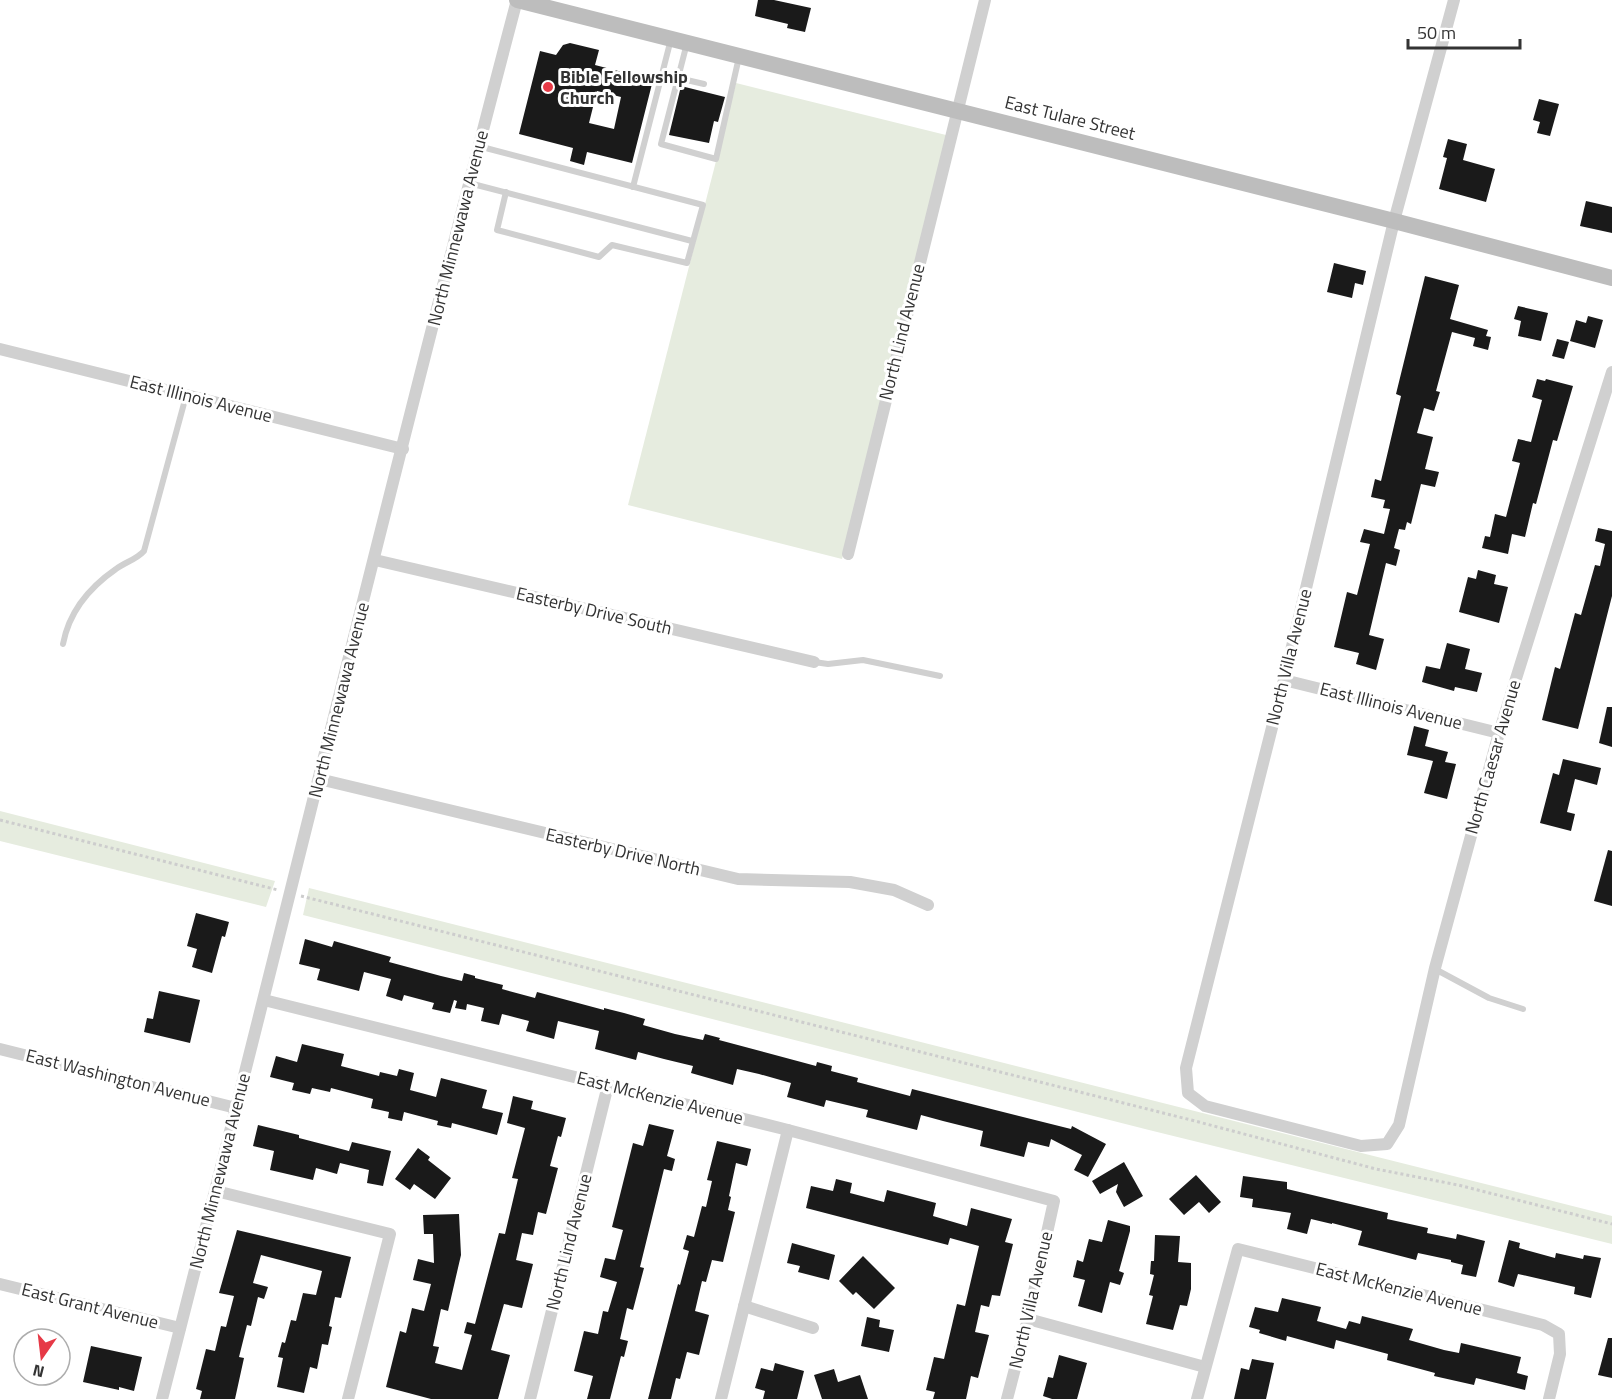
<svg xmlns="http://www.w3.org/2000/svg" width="1612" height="1399" viewBox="0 0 1612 1399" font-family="'Titillium Web',sans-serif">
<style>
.green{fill:#e6ecdf}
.building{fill:#1a1a1a;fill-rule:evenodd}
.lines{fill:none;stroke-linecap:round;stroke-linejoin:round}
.path{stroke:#cdcdcd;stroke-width:3;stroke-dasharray:3 3;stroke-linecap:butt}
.service{stroke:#d0d0d0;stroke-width:6}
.minor{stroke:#d0d0d0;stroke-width:12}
.secondary{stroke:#bdbdbd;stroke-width:16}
.poi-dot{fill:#e63946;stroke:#fff;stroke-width:2}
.labels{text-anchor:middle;stroke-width:6;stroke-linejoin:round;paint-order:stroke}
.poi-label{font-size:18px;font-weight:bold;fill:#333;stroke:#fff;text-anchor:start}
.street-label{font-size:18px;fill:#333;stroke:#fff}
</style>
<rect width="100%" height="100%" fill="#fff"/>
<!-- green -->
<g class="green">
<polygon points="736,83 950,136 842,559 628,505"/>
<polygon points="0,811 275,881 266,907 0,841"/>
<polygon points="309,888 1612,1216 1612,1244 1149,1130 303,915"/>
</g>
<!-- building -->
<g class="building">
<polygon points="758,0 774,0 811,8 805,32 787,28 788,24 755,16"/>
<path d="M570,43L599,50L595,65L653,80L632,163L587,152L584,165L570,161L573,148L519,134L540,51L556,55L563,45ZM597,91L621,97L614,129L589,123Z"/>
<polygon points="681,86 725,97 718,122 714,121 709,143 669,135"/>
<polygon points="1539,99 1559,104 1550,136 1537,133 1540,122 1533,120"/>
<polygon points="1448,139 1467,144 1463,160 1495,169 1486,202 1439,189 1447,158 1443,157"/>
<polygon points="1586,201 1612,207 1612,233 1580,226"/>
<polygon points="1334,263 1366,271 1363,285 1355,283 1352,298 1327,292"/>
<polygon points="1425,276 1459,285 1450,319 1488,330 1486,336 1491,337 1488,350 1473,346 1475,338 1452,332 1436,391 1440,392 1434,411 1424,408 1417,433 1433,437 1425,469 1439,472 1435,487 1421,484 1411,524 1407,522 1405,530 1399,529 1394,548 1400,550 1396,566 1386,563 1369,635 1384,639 1376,670 1356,664 1359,653 1334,647 1347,592 1357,595 1370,544 1360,542 1364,529 1384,534 1390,509 1383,508 1385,500 1371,497 1375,479 1381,481 1401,396 1396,394"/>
<polygon points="1518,306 1548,313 1541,341 1518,336 1521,321 1514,319"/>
<polygon points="1588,316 1603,320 1595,348 1570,341 1576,320 1586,323"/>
<polygon points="1557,339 1569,342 1564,359 1552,356"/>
<polygon points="1537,379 1545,381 1546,379 1573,386 1557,441 1553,440 1536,504 1533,503 1525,537 1512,534 1508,554 1482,548 1485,536 1490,537 1495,514 1506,517 1520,463 1512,461 1518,439 1531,442 1542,400 1532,397"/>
<polygon points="1598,528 1612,531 1612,596 1578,729 1542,720 1555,667 1560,669 1575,613 1581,615 1595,565 1600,566 1605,544 1595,541"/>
<polygon points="1478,570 1496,575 1494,584 1508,587 1499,623 1459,612 1468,577 1476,579"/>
<polygon points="1447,643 1470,649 1465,669 1482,673 1477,692 1455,687 1454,691 1422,682 1426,666 1440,669"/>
<polygon points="1607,707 1612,707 1612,747 1599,743"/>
<polygon points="1414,726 1429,730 1425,746 1448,752 1445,762 1456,764 1447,799 1424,793 1433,761 1407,755"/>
<polygon points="1563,759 1601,768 1597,785 1575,779 1567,812 1575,814 1571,831 1540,823 1553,773 1559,775"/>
<polygon points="1608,850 1612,851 1612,906 1594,901"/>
<polygon points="196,913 229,922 225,937 222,936 212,973 192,967 197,949 187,946"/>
<polygon points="305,939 332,947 334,941 391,957 389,962 441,976 462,981 464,973 475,976 475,978 503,985 502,989 535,998 537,992 604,1010 604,1008 624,1013 645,1019 643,1025 675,1034 703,1040 705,1034 720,1038 719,1040 816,1066 817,1062 832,1066 831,1071 858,1078 857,1082 910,1096 912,1089 1071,1129 1072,1126 1106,1144 1088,1177 1074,1170 1082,1155 1051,1139 1049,1147 1028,1142 1024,1157 980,1146 983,1131 943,1121 921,1115 917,1130 866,1117 868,1110 826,1100 824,1107 787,1097 791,1083 759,1074 737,1069 733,1085 691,1073 693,1066 664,1059 638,1052 636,1060 595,1049 599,1031 558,1021 554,1039 526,1031 529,1021 502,1014 499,1025 481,1021 484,1008 467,1004 466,1010 455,1008 457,1001 454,1000 450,1013 432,1009 434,1003 404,995 402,1001 386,996 391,979 364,972 359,991 317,980 320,969 299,964"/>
<polygon points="159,991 200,1000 190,1043 144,1032 147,1018 153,1019"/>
<polygon points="302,1044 344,1054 341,1066 379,1076 380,1072 397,1076 399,1069 414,1073 410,1090 436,1097 441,1078 487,1090 482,1108 503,1113 497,1135 452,1123 451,1128 437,1125 438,1121 404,1112 402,1121 388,1118 389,1112 371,1108 373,1099 331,1088 330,1092 312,1088 310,1094 292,1090 294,1083 270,1077 276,1056 297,1062"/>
<polygon points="513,1096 533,1101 531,1109 566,1118 561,1137 558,1136 550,1166 558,1168 546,1214 538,1212 533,1235 522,1233 516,1260 533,1264 522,1308 504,1304 491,1350 510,1355 498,1399 431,1399 386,1387 400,1331 406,1333 412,1308 424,1311 431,1284 413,1280 418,1259 434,1263 433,1234 424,1234 423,1215 459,1214 461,1255 448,1311 441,1309 433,1346 439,1347 435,1363 462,1370 472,1335 464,1333 467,1322 475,1324 499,1233 505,1234 518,1179 512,1178 525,1128 507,1123"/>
<polygon points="649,1124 674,1130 667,1156 675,1159 672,1171 664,1169 640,1267 644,1268 633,1310 627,1308 620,1339 628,1341 624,1357 621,1356 610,1399 587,1399 593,1376 574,1371 584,1331 598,1334 603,1311 608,1312 617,1282 600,1277 605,1258 615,1260 623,1230 612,1227 633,1143 643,1146"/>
<polygon points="258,1125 299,1135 299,1138 349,1151 352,1142 391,1151 383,1186 367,1183 369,1170 340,1163 337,1174 316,1168 313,1180 270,1170 274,1151 253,1146"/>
<polygon points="717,1141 751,1149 747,1166 736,1163 729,1196 731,1197 728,1210 735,1212 723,1262 712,1260 706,1282 702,1281 695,1311 709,1315 699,1355 687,1352 680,1379 676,1378 671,1399 648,1399 678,1284 680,1285 689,1251 683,1249 687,1235 694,1237 702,1206 706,1207 712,1181 707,1180"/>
<polygon points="418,1148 430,1157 428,1160 451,1178 435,1199 414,1184 410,1190 395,1179"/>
<polygon points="1124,1162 1143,1196 1124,1207 1116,1192 1118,1184 1100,1194 1092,1181"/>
<polygon points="1196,1175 1221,1202 1209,1213 1199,1202 1184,1215 1169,1199"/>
<polygon points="1243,1176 1287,1182 1287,1189 1388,1213 1387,1219 1428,1228 1427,1233 1456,1239 1457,1234 1485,1241 1476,1277 1461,1274 1463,1265 1451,1262 1451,1260 1418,1253 1416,1260 1358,1245 1362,1231 1332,1223 1332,1224 1311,1219 1307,1234 1287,1229 1291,1213 1252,1207 1253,1199 1240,1197"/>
<polygon points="836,1179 852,1183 850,1193 884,1202 887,1190 936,1203 933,1216 967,1226 971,1208 1012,1219 1005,1242 1013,1244 1000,1296 992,1295 989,1307 981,1305 975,1332 989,1335 978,1378 971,1376 966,1399 933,1399 935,1392 926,1390 934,1357 944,1359 957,1304 965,1306 979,1246 950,1238 948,1245 806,1208 811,1186 833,1191"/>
<polygon points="1108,1220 1130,1226 1130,1231 1119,1271 1124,1273 1120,1285 1110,1282 1102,1313 1078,1306 1085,1280 1073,1277 1077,1260 1083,1262 1089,1239 1102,1242"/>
<polygon points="237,1230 351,1257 341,1298 335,1297 329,1326 332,1327 328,1345 322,1344 317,1369 310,1367 304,1393 277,1387 283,1358 278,1357 282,1342 285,1343 291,1320 296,1321 303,1293 316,1295 322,1271 261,1255 253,1283 268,1287 264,1299 258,1297 251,1326 247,1325 239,1357 244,1358 235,1399 200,1399 202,1391 196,1389 206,1349 215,1351 221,1326 226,1327 234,1296 219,1293"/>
<polygon points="1155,1235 1180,1236 1178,1262 1191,1263 1191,1289 1187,1306 1180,1305 1173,1330 1146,1324 1153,1296 1149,1295 1154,1275 1150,1274 1151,1261 1154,1261"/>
<polygon points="1509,1240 1520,1243 1519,1248 1555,1258 1556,1253 1583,1259 1584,1255 1601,1258 1591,1298 1574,1294 1575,1287 1518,1274 1514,1287 1498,1282"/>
<polygon points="792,1243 835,1255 829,1280 798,1272 800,1266 787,1263"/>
<polygon points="863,1256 895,1288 874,1309 856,1292 853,1295 839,1281"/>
<polygon points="1282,1298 1321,1307 1317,1321 1346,1329 1349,1321 1360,1324 1362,1316 1413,1329 1409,1340 1444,1350 1459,1353 1461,1343 1521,1357 1517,1373 1528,1376 1525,1390 1476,1378 1474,1385 1434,1376 1435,1373 1387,1360 1388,1354 1336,1340 1334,1349 1287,1336 1286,1341 1259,1333 1260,1330 1249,1327 1255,1307 1278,1312"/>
<polygon points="867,1317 880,1320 879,1327 894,1330 889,1352 861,1346"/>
<polygon points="1608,1338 1612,1338 1612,1378 1598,1375"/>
<polygon points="91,1346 142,1357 134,1391 119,1387 119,1390 83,1382"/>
<polygon points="1059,1355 1087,1363 1077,1399 1052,1399 1043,1396 1048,1377 1053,1378"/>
<polygon points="1252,1359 1274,1363 1266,1399 1234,1399 1241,1368 1249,1370"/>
<polygon points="775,1363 804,1371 797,1399 763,1399 765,1391 755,1388 761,1368 773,1371"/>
<polygon points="834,1369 838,1382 860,1375 868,1399 822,1399 814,1375"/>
</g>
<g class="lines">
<!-- path -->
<g class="path">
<polyline points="0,820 278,890"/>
<polyline points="301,896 1195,1121 1376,1169 1458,1185 1612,1224"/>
</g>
<!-- service -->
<g class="service">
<polyline points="687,43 661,144 716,159 739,57"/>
<polyline points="678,78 704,84"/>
<polyline points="478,146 703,205 687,263 612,245 599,257 497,230 506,192"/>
<polyline points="469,183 692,241"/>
<polyline points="633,187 671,39"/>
<path d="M63,644C69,612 90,587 116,569C125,562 136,560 144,551L186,396"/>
<polyline points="814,662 828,664 863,660 940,676"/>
<polyline points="1435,969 1489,998 1523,1009"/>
</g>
<!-- minor -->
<g class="minor">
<polyline points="1454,0 1394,221 1284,680 1186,1068 1188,1093 1205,1106 1361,1146 1387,1144 1399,1125 1435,968 1499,733 1612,372"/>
<polyline points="0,349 403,449"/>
<polyline points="848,554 985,0"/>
<polyline points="375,560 814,662"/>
<polyline points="1284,680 1499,733"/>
<polyline points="319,779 738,879 850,882 894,890 928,905"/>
<polyline points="264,1000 788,1130 1054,1201 1028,1319 1007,1399"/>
<polyline points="0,1049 236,1108"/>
<polyline points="216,1191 390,1234 348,1399"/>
<polyline points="0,1284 180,1328"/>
<polyline points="744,1306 813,1328"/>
<polyline points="1028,1319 1205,1367"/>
<path d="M162,1399C282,933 394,465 517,0"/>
<polyline points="530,1399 608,1085"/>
<polyline points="721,1399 788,1130"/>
<polyline points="1197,1399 1238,1249 1543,1325 1559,1334 1560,1354 1549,1399"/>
</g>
<!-- secondary -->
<polyline class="secondary" points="517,0 1394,221 1612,278"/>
</g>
<!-- markers -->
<circle class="poi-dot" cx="548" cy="87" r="6"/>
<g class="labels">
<!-- poi labels -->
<g class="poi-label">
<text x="560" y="83">Bible Fellowship<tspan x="560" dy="21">Church</tspan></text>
</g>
<!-- street labels -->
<g class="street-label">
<text transform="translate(1070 118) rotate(14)" y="6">East Tulare Street</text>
<text transform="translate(458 228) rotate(-76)" y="6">North Minnewawa Avenue</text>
<text transform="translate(902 332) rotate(-76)" y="6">North Lind Avenue</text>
<text transform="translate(201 399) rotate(14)" y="6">East Illinois Avenue</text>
<text transform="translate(594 611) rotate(13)" y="6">Easterby Drive South</text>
<text transform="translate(1289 657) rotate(-76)" y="6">North Villa Avenue</text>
<text transform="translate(339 700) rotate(-76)" y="6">North Minnewawa Avenue</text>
<text transform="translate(1391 706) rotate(14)" y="6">East Illinois Avenue</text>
<text transform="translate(1493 757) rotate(-74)" y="6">North Caesar Avenue</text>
<text transform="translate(623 852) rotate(13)" y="6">Easterby Drive North</text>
<text transform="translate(118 1078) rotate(14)" y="6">East Washington Avenue</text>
<text transform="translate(660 1098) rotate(14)" y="6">East McKenzie Avenue</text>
<text transform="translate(220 1171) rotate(-76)" y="6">North Minnewawa Avenue</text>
<text transform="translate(569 1242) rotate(-76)" y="6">North Lind Avenue</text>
<text transform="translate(1399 1289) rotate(14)" y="6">East McKenzie Avenue</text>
<text transform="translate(1031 1300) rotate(-77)" y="6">North Villa Avenue</text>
<text transform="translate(90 1306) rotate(14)" y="6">East Grant Avenue</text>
</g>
</g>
<!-- north arrow -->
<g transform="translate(42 1357) rotate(194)"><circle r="28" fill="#ffffff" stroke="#adadad" stroke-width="1.5"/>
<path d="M0-4.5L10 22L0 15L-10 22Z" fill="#e63946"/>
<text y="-9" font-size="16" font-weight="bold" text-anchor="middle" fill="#333333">N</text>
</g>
<!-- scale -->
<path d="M1408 39v9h112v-9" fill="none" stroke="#333333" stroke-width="3"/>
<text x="1417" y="39" font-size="18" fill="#333333" stroke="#ffffff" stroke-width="4.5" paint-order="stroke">50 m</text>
</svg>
